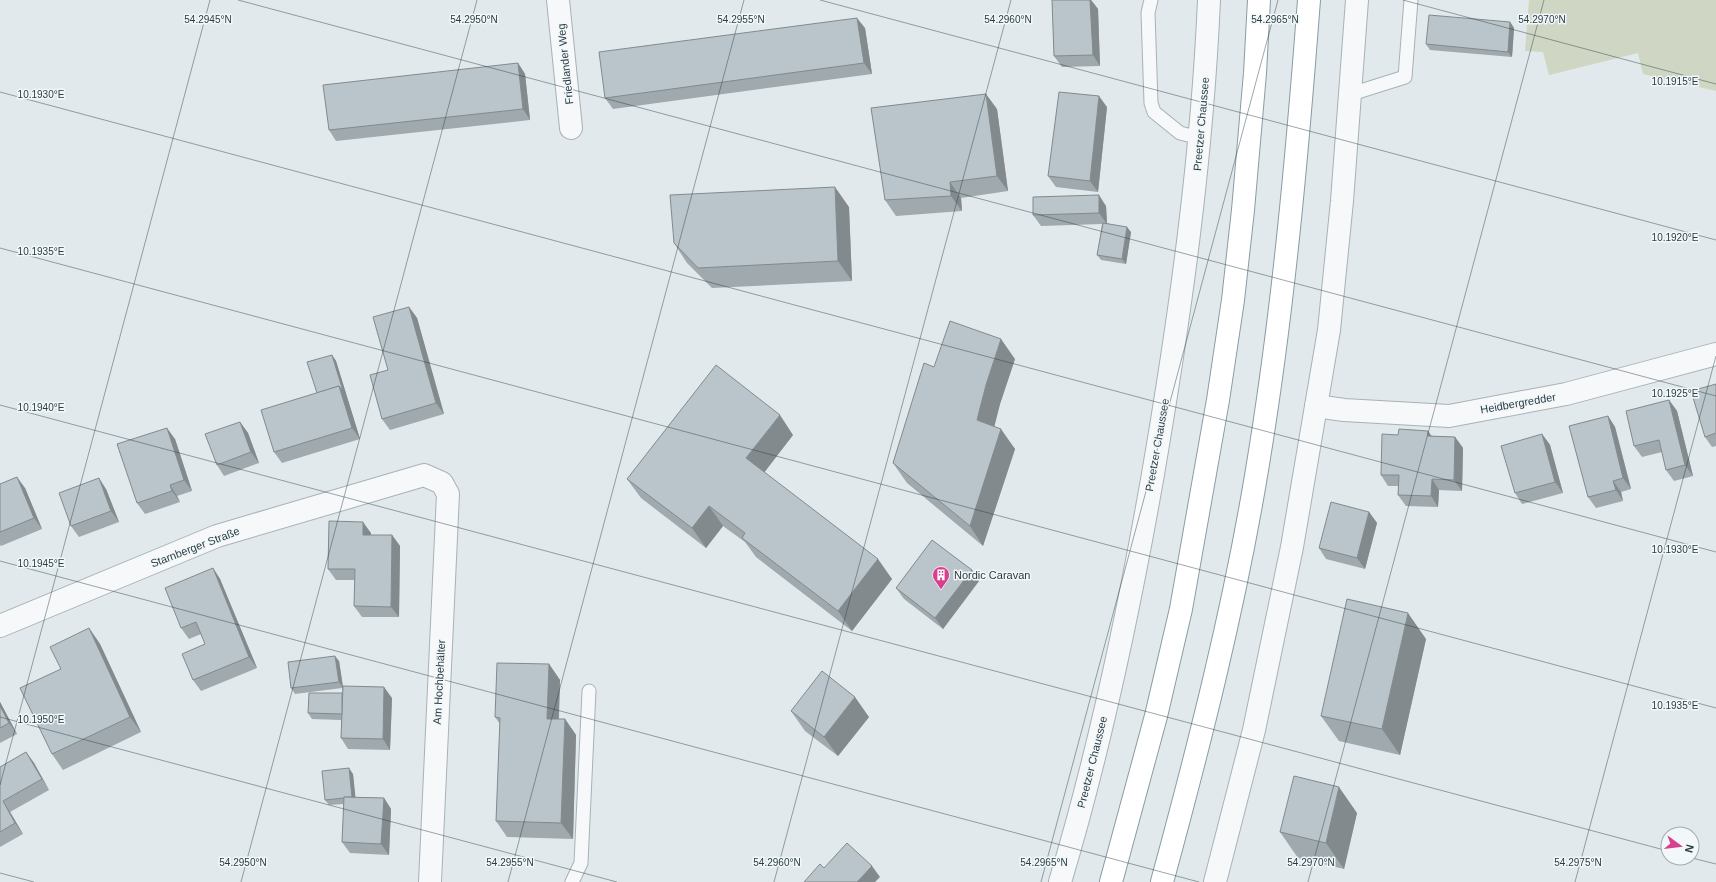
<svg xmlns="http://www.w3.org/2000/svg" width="1716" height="882" viewBox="0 0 1716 882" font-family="Arial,sans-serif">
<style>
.green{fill:#cfd6c3}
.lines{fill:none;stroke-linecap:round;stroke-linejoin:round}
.service-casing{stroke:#a7b2b7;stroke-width:15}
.minor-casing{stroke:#a7b2b7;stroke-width:24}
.trunk-casing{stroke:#889da3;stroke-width:24}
.service{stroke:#f6f8f9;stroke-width:13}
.minor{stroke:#f6f8f9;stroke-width:22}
.trunk{stroke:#fff;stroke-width:22}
.wall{fill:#9fa9ae}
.shaded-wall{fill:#828a8d}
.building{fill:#b9c5ca;stroke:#828a8d}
.ticks{fill:none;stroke:#293d45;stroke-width:1;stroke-opacity:0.45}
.labels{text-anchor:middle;stroke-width:3;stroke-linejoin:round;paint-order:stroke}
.street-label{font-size:11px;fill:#293d45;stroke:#f2f7f9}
.poi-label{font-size:11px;fill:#293d45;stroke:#f2f7f9;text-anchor:start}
.ticks-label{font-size:10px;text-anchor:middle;fill:#293d45;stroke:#f2f7f9;stroke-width:3;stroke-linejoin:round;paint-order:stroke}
</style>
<rect width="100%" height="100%" fill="#e2e9ec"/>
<!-- green -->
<polygon class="green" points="1529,0 1716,0 1716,91 1643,74 1638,53 1549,75 1543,52 1525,51"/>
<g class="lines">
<defs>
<g id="service">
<polyline points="1151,0 1148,13 1151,103 1154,112 1180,133 1200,138"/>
<polyline points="1351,94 1405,77 1411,0"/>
<polyline points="572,882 581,863 589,691"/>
</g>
<g id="minor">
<polyline points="558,0 571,128"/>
<polyline points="1316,406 1344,410 1449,416 1566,394 1716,354"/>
<polyline points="0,626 217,536 424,475 442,483 448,494 430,882"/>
<path d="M1060,882C1100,749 1129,611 1153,474C1180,317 1202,159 1209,0"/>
<polyline points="1215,882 1254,730 1292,547 1329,330 1342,201 1357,0"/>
</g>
<g id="trunk">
<polyline points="1111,882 1156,716 1181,609 1218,400 1233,300 1243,210 1255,73 1259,0"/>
<path d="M1162,882C1199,746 1234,609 1257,470C1283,314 1297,157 1309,0"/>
</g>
</defs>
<!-- service casing -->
<use href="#service" class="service-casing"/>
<!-- minor casing -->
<use href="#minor" class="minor-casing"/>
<!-- trunk casing -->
<use href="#trunk" class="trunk-casing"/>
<!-- service -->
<use href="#service" class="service"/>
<!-- minor -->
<use href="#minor" class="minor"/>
<!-- trunk -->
<use href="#trunk" class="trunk"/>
</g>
<!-- wall -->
<g class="wall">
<polygon points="1052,0 1091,0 1098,9 1100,66 1062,67 1054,56"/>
<polygon points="1510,22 1514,28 1512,57 1430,50 1426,44"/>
<polygon points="865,28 872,74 613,109 605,98"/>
<polygon points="518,63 525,74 530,120 336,141 329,130"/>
<polygon points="1107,107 1098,192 1056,187 1048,176"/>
<polygon points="997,109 1008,191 961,198 962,211 896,216 885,200"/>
<polygon points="1106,206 1107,223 1131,232 1126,264 1101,260 1097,255 1102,224 1041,226 1033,215"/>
<polygon points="849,207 852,281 712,288 687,263 674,243"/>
<polygon points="409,307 417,318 444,414 390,430 382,419 388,370"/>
<polygon points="332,355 336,361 360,439 282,463 274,452 317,393"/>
<polygon points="1015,359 1000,404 994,426 1015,449 983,546 907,483 893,463 934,367"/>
<polygon points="1716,384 1716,446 1712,447 1705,437"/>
<polygon points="1669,400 1677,411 1693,476 1674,481 1666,470 1662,452 1642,457 1634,446"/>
<polygon points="1608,416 1615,427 1631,489 1621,492 1623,501 1596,508 1588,497"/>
<polygon points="240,422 248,433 259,463 224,476 217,465"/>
<polygon points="1542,434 1550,445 1563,493 1522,504 1515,493"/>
<polygon points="793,435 764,472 892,579 852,631 756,557 745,542 723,526 706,548 641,498 627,479"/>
<polygon points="1432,436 1455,437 1463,448 1462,491 1439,490 1438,507 1406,506 1398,495 1398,486 1388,486 1381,475"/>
<polygon points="175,439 192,491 177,496 180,502 145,514 137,503"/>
<polygon points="0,484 25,488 42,529 1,546 0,545"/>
<polygon points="106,489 119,522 79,537 71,526"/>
<polygon points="1369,512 1377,523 1365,569 1326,559 1319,548"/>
<polygon points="371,533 371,535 392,535 400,546 399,617 362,617 354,606 355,580 336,580 328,569"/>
<polygon points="213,568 220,579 257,668 201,691 193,680 205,644 201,634 189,639 181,628"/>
<polygon points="972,570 979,581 943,629 904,599 896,588"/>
<polygon points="89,628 100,644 141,732 63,770 52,754 61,669"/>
<polygon points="1426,639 1400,755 1339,741 1321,716"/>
<polygon points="339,661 343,686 392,698 390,750 348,749 341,738 341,720 312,719 308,713 342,693 342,688 295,694 291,688"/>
<polygon points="549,664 560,680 559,719 565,719 576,735 573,839 507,837 496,821 500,724 495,717"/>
<polygon points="0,702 17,734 0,743"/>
<polygon points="791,711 869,717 838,756 805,731"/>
<polygon points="26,752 34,763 49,790 10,812 23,834 0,847 0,767"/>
<polygon points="353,774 355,797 384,798 391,809 389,855 350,853 342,842 344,804 329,805 325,800"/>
<polygon points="1357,813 1344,869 1298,858 1280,832"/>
</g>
<!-- shaded-wall -->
<g class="shaded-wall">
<polygon points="1084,0 1091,0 1098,9 1100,66 1093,55"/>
<polygon points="857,18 865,28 872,74 864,63"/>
<polygon points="1510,22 1514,28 1512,57 1508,52"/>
<polygon points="518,63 525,74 530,120 523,109"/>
<polygon points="986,94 997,109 1008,191 997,176"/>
<polygon points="1099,96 1107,107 1098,192 1090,181"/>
<polygon points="950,182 961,198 962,211 951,196"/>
<polygon points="835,187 849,207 852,281 838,261"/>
<polygon points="1099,195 1106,206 1107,224 1099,213"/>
<polygon points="1127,227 1131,232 1126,264 1122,259"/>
<polygon points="409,307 417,318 444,414 436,403"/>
<polygon points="1001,339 1015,359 1000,404 991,440 977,420 986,385"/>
<polygon points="332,355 336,361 360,439 352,428 339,386"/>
<polygon points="1669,400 1677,411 1693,476 1685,465"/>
<polygon points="780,415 793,435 760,478 746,458"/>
<polygon points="1608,416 1615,427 1631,489 1623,478"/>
<polygon points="240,422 248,433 259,463 251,452"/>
<polygon points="167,428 175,439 192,491 184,480"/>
<polygon points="1001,429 1015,449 983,546 970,526"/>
<polygon points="1428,431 1436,442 1428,436"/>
<polygon points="1542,434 1550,445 1563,493 1555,482"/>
<polygon points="1455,437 1463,448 1462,491 1454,480"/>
<polygon points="17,477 25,488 42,529 34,518"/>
<polygon points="99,478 106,489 119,522 111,511"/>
<polygon points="1432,479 1439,490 1438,507 1431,496"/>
<polygon points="1613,481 1621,492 1623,501 1616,490"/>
<polygon points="170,485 177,496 180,502 172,491"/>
<polygon points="709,506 723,526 706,548 692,528"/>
<polygon points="1369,512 1377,523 1365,569 1357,558"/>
<polygon points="363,522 371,533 370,546 363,535"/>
<polygon points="392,535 400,546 399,617 391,607"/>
<polygon points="878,559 892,579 852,631 838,611"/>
<polygon points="213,568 220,579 257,668 249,657"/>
<polygon points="972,570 979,581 943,629 935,618"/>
<polygon points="1408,613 1426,639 1400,755 1382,729"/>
<polygon points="89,628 100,644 141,732 130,717"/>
<polygon points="335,656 339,661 343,688 339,682"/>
<polygon points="549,664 560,680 558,734 547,719"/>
<polygon points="384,687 392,698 390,750 383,739"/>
<polygon points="855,697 869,717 838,756 824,737"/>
<polygon points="0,702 17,734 9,723 0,706"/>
<polygon points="565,719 576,735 573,839 561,823"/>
<polygon points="26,752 34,763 49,790 42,779"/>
<polygon points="349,768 353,774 356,802 352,797"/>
<polygon points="1339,787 1357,813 1344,869 1326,843"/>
<polygon points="384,798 391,809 389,855 381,844"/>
<polygon points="3,801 10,812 23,834 15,823"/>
<polygon points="872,866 880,877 875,882 857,882"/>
</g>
<!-- building -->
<g class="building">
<polygon points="1052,0 1090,0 1093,55 1054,56"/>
<polygon points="1429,15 1510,22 1508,52 1426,44"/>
<polygon points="857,18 864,63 605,98 599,52"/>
<polygon points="518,63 523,109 329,130 323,85"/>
<polygon points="1059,92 1099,96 1090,181 1048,176"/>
<polygon points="986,94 997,176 950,182 951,196 885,200 871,108"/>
<polygon points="835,187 838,261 698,268 674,243 670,195"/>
<polygon points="1099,195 1099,213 1033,215 1033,197"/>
<polygon points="1103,223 1127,227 1122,259 1097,255"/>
<polygon points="409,307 436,403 382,419 370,375 388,370 373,317"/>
<polygon points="950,321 1001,339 986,385 977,420 1001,429 970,526 893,463 924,363 934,367"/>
<polygon points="332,355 343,391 339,386 317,393 307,362"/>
<polygon points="716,365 780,415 746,458 878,559 838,611 742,538 745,533 709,506 692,528 627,479"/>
<polygon points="1716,384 1716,433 1705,437 1691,391"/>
<polygon points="339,386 352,428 274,452 261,410"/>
<polygon points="1669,400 1685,465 1666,470 1659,440 1634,446 1626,411"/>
<polygon points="1608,416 1623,478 1613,481 1616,490 1588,497 1569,426"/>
<polygon points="240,422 251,452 217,465 205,434"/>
<polygon points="167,428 184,480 170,485 172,491 137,503 117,444"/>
<polygon points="1399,429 1428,431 1428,436 1455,437 1454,480 1432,479 1431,496 1398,495 1399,475 1381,475 1382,434 1398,435"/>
<polygon points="1542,434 1555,482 1515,493 1501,446"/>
<polygon points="17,477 34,518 0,532 0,484"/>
<polygon points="99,478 111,511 71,526 59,493"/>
<polygon points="1331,502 1369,512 1357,558 1319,548"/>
<polygon points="329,521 363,522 363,535 392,535 391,607 354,606 355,569 328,569"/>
<polygon points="932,540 972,570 935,618 896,588"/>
<polygon points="213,568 249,657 193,680 182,654 205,644 196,622 181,628 165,588"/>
<polygon points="1347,599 1408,613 1382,729 1321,716"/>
<polygon points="89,628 130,717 52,754 20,688 61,669 50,647"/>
<polygon points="335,656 339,682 291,688 288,662"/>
<polygon points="497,663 549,664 547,719 565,719 561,823 496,821 500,718 495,717"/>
<polygon points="822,671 855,697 824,737 791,711"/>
<polygon points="343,686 384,687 383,739 341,738"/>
<polygon points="309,693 342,693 342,714 308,713"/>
<polygon points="0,706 9,723 0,728"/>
<polygon points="26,752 42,779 3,801 15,823 0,832 0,767"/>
<polygon points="349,768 352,797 344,797 344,798 325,800 322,771"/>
<polygon points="1294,776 1339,787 1326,843 1280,832"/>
<polygon points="344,797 384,798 381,844 342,842"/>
<polygon points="847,843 872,866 857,882 804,882 820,864 824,868"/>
</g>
<!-- ticks -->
<path class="ticks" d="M238,0L1716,396M820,0L1716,240M1403,0L1716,84M0,92L1716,552M0,248L1716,708M0,405L1668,851M0,561L1199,882M0,717L617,882M0,785L210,0M1692,858L1716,864M0,873L34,882M241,882L477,0M508,882L744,0M774,882L1011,0M1041,882L1278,0M1308,882L1544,0M1575,882L1716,356"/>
<!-- icons -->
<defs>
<symbol id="building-pin" viewBox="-11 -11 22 30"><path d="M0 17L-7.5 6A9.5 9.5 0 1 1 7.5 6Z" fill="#d8408d" stroke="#f2f7f9"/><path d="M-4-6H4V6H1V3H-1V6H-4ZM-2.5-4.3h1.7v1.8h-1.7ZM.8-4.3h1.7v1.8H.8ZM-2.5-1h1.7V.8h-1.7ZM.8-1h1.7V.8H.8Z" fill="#fff"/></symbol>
</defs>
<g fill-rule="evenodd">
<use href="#building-pin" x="931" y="565" width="20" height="27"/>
</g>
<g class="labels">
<!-- street labels -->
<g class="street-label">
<text transform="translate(565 64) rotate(-96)" y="4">Friedlander Weg</text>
<text transform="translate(1201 124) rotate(-85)" y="4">Preetzer Chaussee</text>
<text transform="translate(1518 403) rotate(-10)" y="4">Heidbergredder</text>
<text transform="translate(1157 445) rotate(-80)" y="4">Preetzer Chaussee</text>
<text transform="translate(195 547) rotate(-21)" y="4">Starnberger Straße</text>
<text transform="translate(439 682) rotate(-87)" y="4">Am Hochbehälter</text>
<text transform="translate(1092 762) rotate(-76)" y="4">Preetzer Chaussee</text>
</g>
<!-- poi labels -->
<g class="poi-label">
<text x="954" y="579">Nordic Caravan</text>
</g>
</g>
<g class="ticks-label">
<text x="208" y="23">54.2945°N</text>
<text x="474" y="23">54.2950°N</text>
<text x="741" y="23">54.2955°N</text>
<text x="1008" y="23">54.2960°N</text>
<text x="1275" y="23">54.2965°N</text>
<text x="1542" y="23">54.2970°N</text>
<text x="1675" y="85">10.1915°E</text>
<text x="41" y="98">10.1930°E</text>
<text x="1675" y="241">10.1920°E</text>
<text x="41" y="255">10.1935°E</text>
<text x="1675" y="397">10.1925°E</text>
<text x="41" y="411">10.1940°E</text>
<text x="1675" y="553">10.1930°E</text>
<text x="41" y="567">10.1945°E</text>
<text x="1675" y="709">10.1935°E</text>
<text x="41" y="723">10.1950°E</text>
<text x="243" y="866">54.2950°N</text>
<text x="510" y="866">54.2955°N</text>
<text x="777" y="866">54.2960°N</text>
<text x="1044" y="866">54.2965°N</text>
<text x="1311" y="866">54.2970°N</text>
<text x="1578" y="866">54.2975°N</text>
</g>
<!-- north arrow -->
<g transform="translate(1680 846) rotate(105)"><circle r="19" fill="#f2f7f9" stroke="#a2adb1"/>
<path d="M0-3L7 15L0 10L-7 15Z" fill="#d8408d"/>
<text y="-6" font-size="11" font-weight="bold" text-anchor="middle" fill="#293d45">N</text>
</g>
</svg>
